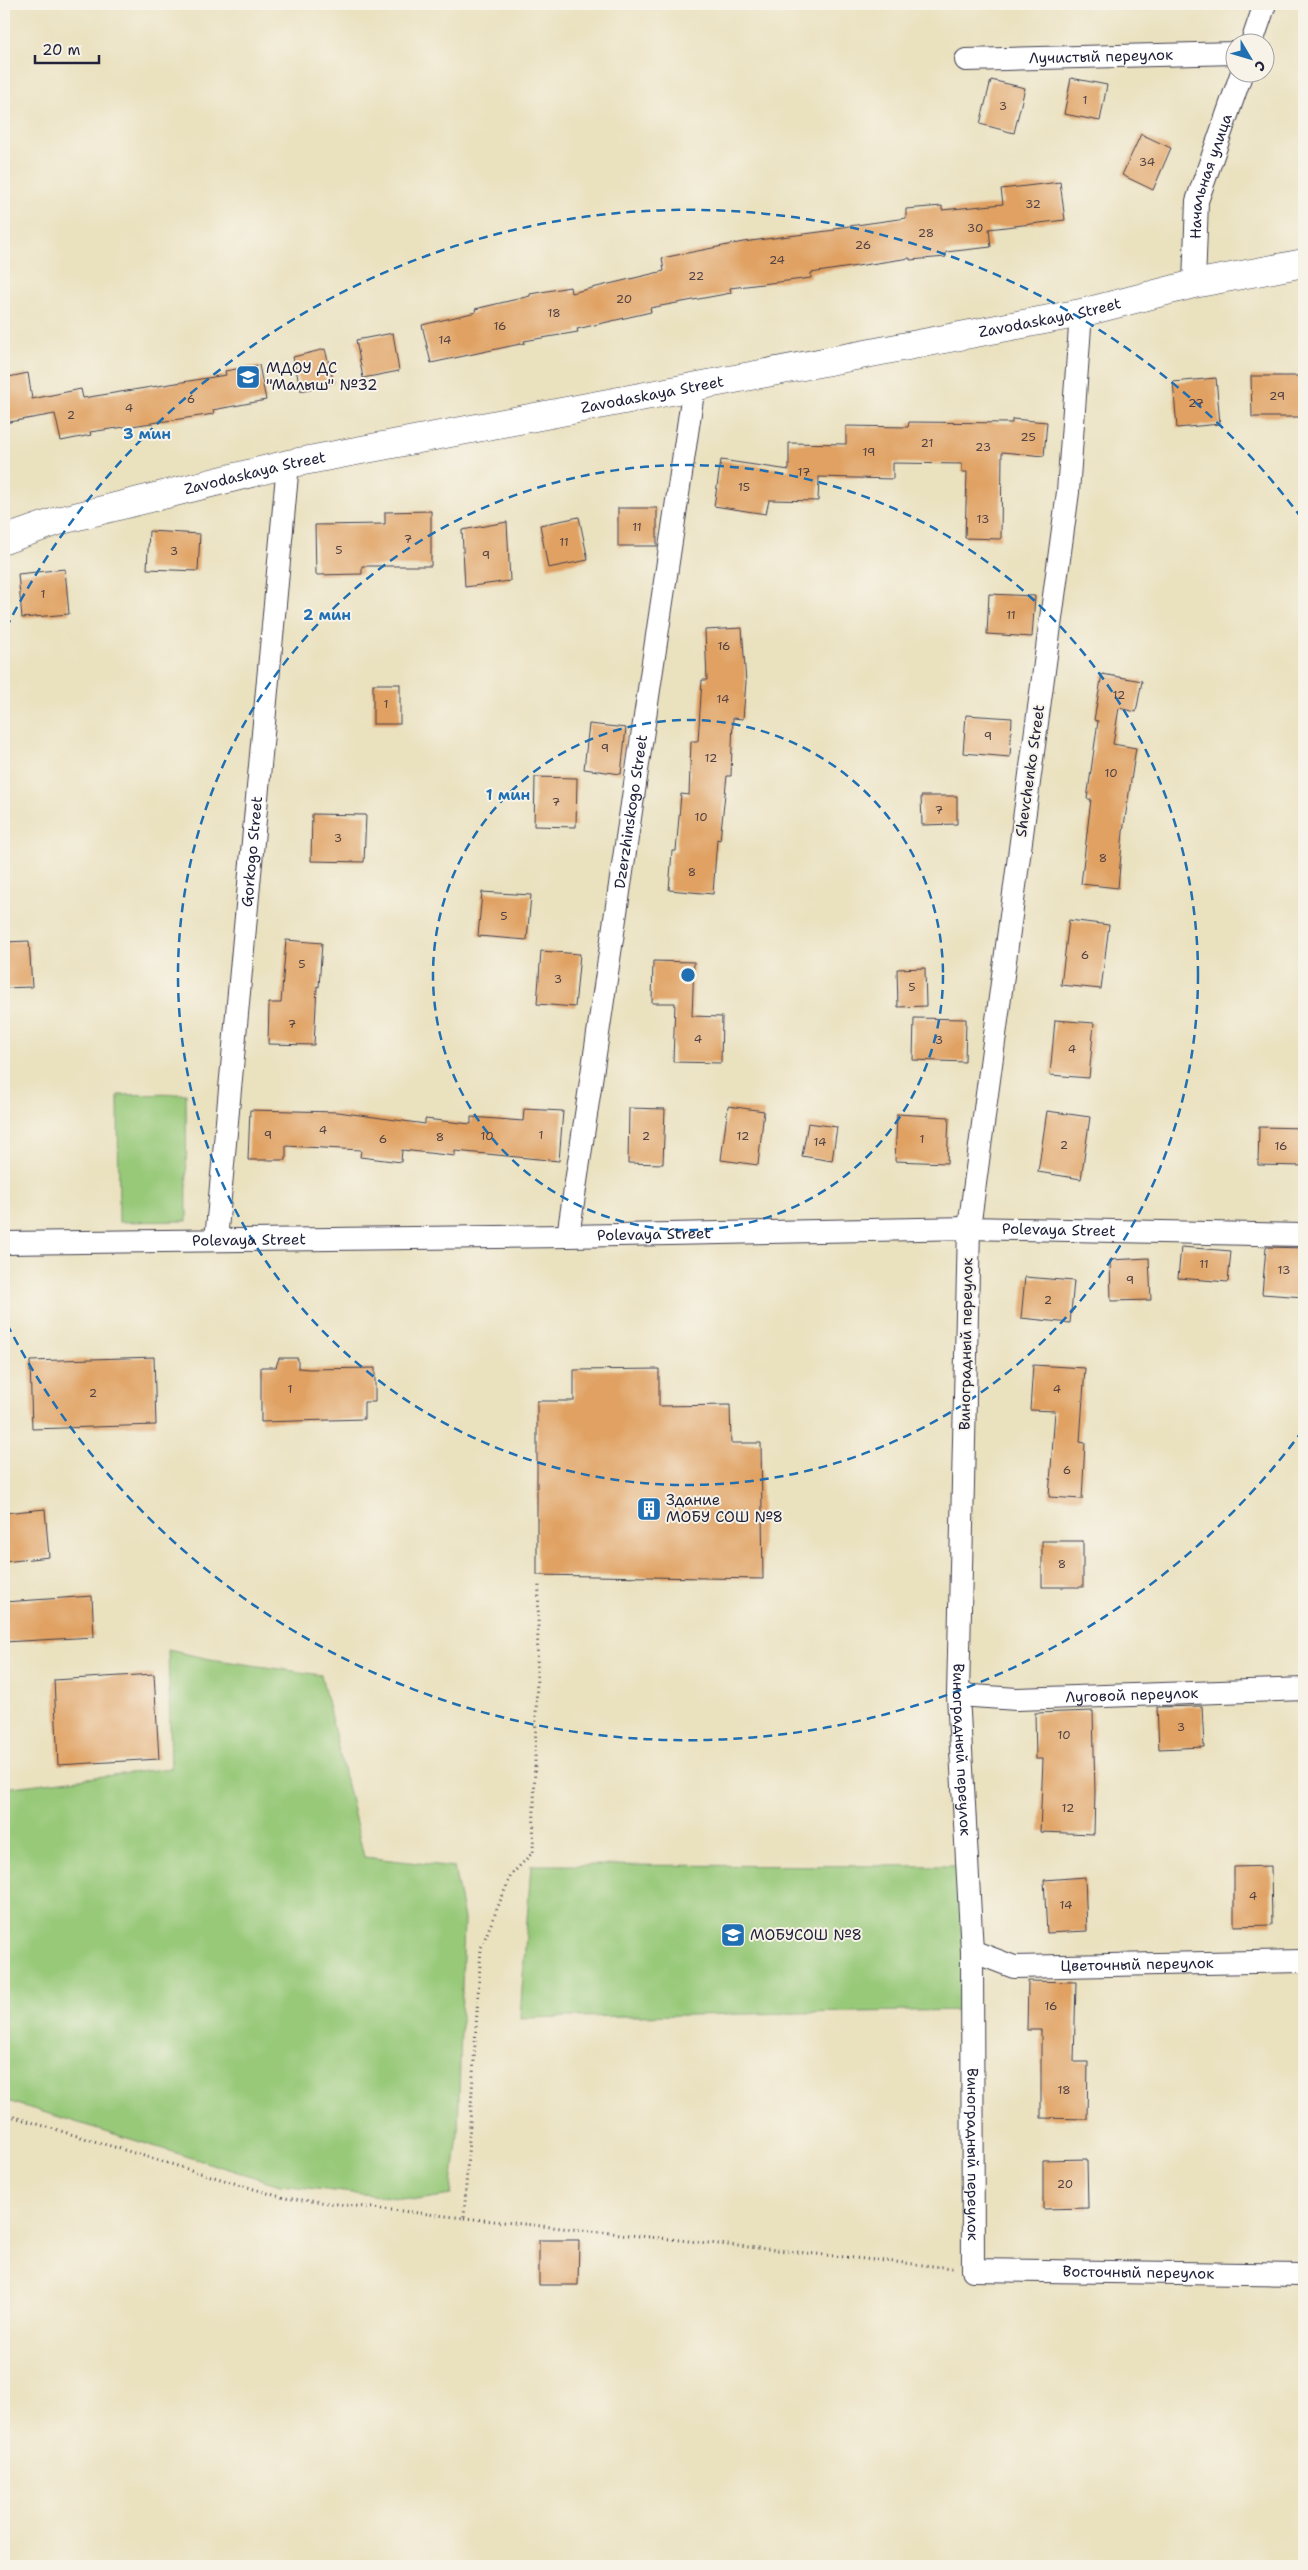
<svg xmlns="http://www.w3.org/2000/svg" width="1308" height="2570" viewBox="0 0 1308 2570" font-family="'Shantell Sans',sans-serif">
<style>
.green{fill:#98c979;stroke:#5d765a}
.building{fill:#e0a162}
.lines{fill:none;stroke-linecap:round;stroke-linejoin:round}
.minor-casing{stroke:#403f4f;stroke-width:24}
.secondary-casing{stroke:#403f4f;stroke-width:29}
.path{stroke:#403f4f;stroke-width:3;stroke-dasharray:1 4;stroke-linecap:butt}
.minor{stroke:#fff;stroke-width:22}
.secondary{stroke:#fff;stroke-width:28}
.ring{fill:none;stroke:#1f6fb2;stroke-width:2.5;stroke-dasharray:9 6}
.labels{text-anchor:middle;stroke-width:4;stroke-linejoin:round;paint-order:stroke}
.number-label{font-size:12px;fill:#524245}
.street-label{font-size:15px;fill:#22223b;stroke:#f7f3e8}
.poi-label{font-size:15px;fill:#22223b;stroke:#f7f3e8;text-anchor:start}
.centre{fill:#1f6fb2;stroke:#f7f3e8;stroke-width:2.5}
.ring-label{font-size:15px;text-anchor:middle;font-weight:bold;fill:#1f6fb2;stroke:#f7f3e8;stroke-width:4;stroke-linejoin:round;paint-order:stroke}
</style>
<rect width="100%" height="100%" fill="#f7f3e8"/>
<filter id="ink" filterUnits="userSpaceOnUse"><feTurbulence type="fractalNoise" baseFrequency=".02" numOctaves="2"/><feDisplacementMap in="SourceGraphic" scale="10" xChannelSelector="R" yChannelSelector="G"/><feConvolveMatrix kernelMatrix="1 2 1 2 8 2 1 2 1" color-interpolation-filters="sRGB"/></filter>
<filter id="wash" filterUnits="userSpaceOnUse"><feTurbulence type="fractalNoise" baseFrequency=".0096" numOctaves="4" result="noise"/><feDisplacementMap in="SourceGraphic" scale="20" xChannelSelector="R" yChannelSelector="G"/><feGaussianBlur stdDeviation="1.12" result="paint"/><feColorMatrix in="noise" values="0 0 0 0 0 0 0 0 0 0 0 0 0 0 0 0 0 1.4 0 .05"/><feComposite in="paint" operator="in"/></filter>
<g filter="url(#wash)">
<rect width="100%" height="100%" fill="#eae1bf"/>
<!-- green -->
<g class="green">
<polygon points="186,1094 187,1221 119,1222 118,1095"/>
<polygon points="168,1650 210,1659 321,1675 364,1857 454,1867 464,1919 458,2134 451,2195 417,2200 280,2185 4,2100 4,1788 171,1768"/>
<polygon points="531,1865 964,1866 967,2010 520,2018"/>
</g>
<g id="blocks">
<!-- building -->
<g class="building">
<polygon points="1071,78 1107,85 1100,121 1064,114"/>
<polygon points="991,80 1025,88 1014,133 980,124"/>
<polygon points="1141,134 1171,148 1153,190 1122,175"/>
<polygon points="1060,182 1065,220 989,229 991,247 946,252 946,257 910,260 910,258 811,273 811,278 730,288 731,293 650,308 651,312 577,329 578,332 524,341 525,343 431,363 422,325 476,312 475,309 530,296 530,294 570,287 571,293 664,271 662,258 743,242 835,230 835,228 906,218 906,209 942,206 942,210 1003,204 1001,189"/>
<polygon points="393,333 399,371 363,378 356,340"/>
<polygon points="325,349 334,383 301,391 293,357"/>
<polygon points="259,365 266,400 213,410 214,414 90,432 91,435 61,441 55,414 4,423 4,378 28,373 32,399 81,389 83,398 226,375 225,371"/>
<polygon points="1251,376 1303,376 1303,417 1252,417"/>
<polygon points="1216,378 1220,424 1177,428 1173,382"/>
<polygon points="1012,419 1047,422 1044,456 1002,452 1001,539 965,538 967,472 962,472 962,464 893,463 893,479 819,477 818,501 769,500 766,514 714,506 721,460 789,470 789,443 846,444 846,426 908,427 909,422 1012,423"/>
<rect x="618" y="508" width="39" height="38"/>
<polygon points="431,511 431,566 362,566 362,574 316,575 315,525 385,524 385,512"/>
<polygon points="579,517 588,560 548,568 540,525"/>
<polygon points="507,522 510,581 465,587 462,530"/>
<polygon points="149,531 200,534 198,571 147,569"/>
<polygon points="65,569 69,614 22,618 18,574"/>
<polygon points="989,594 1035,596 1032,637 987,634"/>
<polygon points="742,628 746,682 743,719 733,718 731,776 727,776 720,840 717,839 713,894 669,890 672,851 676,851 681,794 689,795 691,741 698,741 702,680 707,680 705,630"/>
<polygon points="1102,674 1142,681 1136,712 1119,708 1113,744 1136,748 1123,832 1118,888 1081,884 1091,799 1087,799 1098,721 1094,720"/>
<rect x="373" y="684" width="27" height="40"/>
<polygon points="966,715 1012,718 1010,757 963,753"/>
<polygon points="589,724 626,728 621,774 584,769"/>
<polygon points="535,777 577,778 576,827 534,826"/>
<polygon points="921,796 957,796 957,824 922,825"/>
<polygon points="312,814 366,815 364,862 311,861"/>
<polygon points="482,892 531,895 527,940 478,936"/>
<polygon points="1069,920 1109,925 1101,989 1061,985"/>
<polygon points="286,940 322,943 319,987 317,986 314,1045 268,1044 269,1003 281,1003"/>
<polygon points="29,941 32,987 4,988 4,942"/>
<polygon points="541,951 580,954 575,1007 537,1004"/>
<polygon points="653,961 694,962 692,1016 722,1017 721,1063 673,1062 675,1003 652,1003"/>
<polygon points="925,968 926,1006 898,1007 897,969"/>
<polygon points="914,1018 966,1019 965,1062 913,1060"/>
<polygon points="1055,1020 1094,1023 1089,1078 1050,1075"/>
<polygon points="728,1106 764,1111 758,1165 721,1160"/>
<polygon points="629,1108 665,1109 663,1164 628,1163"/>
<polygon points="524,1109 563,1111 559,1161 455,1151 455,1156 402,1150 401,1162 360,1157 361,1150 286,1146 286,1160 248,1160 250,1110 338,1112 425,1124 425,1119 471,1124 471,1117 523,1121"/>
<polygon points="1047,1111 1090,1117 1081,1179 1038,1172"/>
<polygon points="897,1114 949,1117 947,1163 895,1161"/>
<polygon points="808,1123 837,1127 832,1161 802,1156"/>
<polygon points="1259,1127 1304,1128 1304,1166 1258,1165"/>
<polygon points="1181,1247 1231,1251 1228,1282 1178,1278"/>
<polygon points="1266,1247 1304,1248 1304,1297 1262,1294"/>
<polygon points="1149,1258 1151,1300 1111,1301 1110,1260"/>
<polygon points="1025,1277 1074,1281 1070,1323 1021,1318"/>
<polygon points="154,1357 156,1425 32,1429 30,1361"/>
<polygon points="279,1358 298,1358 298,1368 309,1369 375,1368 375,1402 364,1402 364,1419 261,1422 261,1367 276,1367"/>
<polygon points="1033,1365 1085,1368 1080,1442 1085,1443 1082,1499 1049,1497 1055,1411 1030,1410"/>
<polygon points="659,1369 659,1406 730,1405 731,1443 761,1443 763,1579 537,1575 537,1401 574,1401 574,1370"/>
<polygon points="45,1509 49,1557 4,1562 4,1513"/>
<rect x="1042" y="1541" width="41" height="46"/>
<polygon points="92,1596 94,1637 4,1642 4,1602"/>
<polygon points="154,1674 159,1759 58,1765 54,1680"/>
<polygon points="1202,1706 1204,1747 1159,1749 1157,1707"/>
<polygon points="1093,1711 1095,1792 1094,1834 1040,1832 1043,1759 1036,1759 1035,1713"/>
<polygon points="1271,1866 1272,1925 1234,1926 1234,1867"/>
<polygon points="1085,1877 1087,1931 1047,1933 1044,1880"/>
<polygon points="1028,1981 1076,1982 1074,2062 1088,2062 1087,2119 1041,2118 1041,2030 1027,2030"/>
<polygon points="1087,2159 1088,2208 1043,2209 1043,2160"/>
<polygon points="539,2240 579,2240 578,2285 539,2285"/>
</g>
</g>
</g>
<g filter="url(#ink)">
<use href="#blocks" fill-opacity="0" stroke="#403f4f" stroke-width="1"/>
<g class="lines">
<defs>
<g id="minor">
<polyline points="1252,42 1265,4"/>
<path id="s1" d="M966,60L1236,53"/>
<path id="s2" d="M1194,284L1197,201L1242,72"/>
<path id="s3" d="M1081,313L1068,492L969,1228L958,1695L972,1951L973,2270L1304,2275"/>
<path id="s4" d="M568,1236L694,386"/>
<path id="s5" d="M216,1240L288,464"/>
<path id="s6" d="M4,1243L568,1236L969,1228L1304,1235"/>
<path id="s7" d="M958,1695L1017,1699L1304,1689"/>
<path id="s8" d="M972,1951L1014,1967L1304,1961"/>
</g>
<g id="secondary">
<path id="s9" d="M4,540L58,521L288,464L1081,313L1194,284L1304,263"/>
</g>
</defs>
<!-- minor casing -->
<use href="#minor" class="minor-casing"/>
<!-- secondary casing -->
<use href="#secondary" class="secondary-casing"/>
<!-- path -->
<g class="path">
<polyline points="4,2114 284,2198 464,2218 481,1948 511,1875 533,1852 539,1582"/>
<polyline points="464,2218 953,2268"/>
</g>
<!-- minor -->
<use href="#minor" class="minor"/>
<!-- secondary -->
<use href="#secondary" class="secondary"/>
</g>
</g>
<!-- distance rings -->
<g class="ring">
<circle cx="688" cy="975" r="255"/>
<circle cx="688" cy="975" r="510"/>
<path d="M1303 1430A765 765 0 0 1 6 1322M6 628A765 765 0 0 1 1303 520"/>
</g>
<!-- icons -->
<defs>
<symbol id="school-square" viewBox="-11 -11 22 22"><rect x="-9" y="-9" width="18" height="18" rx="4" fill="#1f6fb2" stroke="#f7f3e8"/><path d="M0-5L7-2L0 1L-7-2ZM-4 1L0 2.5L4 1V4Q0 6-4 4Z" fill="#fff"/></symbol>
<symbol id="building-square" viewBox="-11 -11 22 22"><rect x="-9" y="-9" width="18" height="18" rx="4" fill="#1f6fb2" stroke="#f7f3e8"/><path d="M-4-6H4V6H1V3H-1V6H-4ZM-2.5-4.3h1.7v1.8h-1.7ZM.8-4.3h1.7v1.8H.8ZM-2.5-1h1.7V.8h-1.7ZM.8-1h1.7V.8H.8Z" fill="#fff"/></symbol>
</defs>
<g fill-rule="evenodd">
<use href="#school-square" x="234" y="363" width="28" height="28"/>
<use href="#building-square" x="635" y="1495" width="28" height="28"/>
<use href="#school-square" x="719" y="1921" width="28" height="28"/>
</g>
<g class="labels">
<!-- number labels -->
<g class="number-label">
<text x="1085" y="104">1</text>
<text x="1003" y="110">3</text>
<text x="1147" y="166">34</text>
<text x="1033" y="208">32</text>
<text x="975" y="232">30</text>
<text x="926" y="237">28</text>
<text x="863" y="249">26</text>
<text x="777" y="264">24</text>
<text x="696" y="280">22</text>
<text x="624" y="303">20</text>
<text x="554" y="317">18</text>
<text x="500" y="330">16</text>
<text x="445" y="344">14</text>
<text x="1277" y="400">29</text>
<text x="191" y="403">6</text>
<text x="1196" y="407">27</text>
<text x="129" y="412">4</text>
<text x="71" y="419">2</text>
<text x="1028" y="441">25</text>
<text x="927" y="447">21</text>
<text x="983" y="451">23</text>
<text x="869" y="456">19</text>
<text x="804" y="476">17</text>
<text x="744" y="491">15</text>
<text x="983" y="523">13</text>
<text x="637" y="531">11</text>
<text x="408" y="543">7</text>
<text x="564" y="546">11</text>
<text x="339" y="554">5</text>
<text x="174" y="555">3</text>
<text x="486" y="559">9</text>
<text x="43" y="598">1</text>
<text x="1011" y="619">11</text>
<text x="724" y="650">16</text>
<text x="1119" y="699">12</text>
<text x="723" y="703">14</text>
<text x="386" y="708">1</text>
<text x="988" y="740">9</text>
<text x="605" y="752">9</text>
<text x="711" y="762">12</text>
<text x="1111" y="777">10</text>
<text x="556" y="806">7</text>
<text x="939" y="814">7</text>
<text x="701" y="821">10</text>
<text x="338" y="842">3</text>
<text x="1103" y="862">8</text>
<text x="692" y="876">8</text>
<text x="504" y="920">5</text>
<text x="1085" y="959">6</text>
<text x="302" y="968">5</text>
<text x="558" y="983">3</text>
<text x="912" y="991">5</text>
<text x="292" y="1028">7</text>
<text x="698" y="1043">4</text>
<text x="939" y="1044">3</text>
<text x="1072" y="1053">4</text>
<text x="323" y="1134">4</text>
<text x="268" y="1139">9</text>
<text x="541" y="1139">1</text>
<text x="487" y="1140">10</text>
<text x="646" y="1140">2</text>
<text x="743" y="1140">12</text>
<text x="440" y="1141">8</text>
<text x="383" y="1143">6</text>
<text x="922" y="1143">1</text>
<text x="820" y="1146">14</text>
<text x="1064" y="1149">2</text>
<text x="1281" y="1150">16</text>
<text x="1204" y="1268">11</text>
<text x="1284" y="1274">13</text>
<text x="1130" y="1284">9</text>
<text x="1048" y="1304">2</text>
<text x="290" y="1393">1</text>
<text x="1057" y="1393">4</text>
<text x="93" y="1397">2</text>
<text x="1067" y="1474">6</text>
<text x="1062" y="1568">8</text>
<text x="1181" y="1731">3</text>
<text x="1064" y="1739">10</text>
<text x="1068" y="1812">12</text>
<text x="1253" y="1900">4</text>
<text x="1066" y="1909">14</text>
<text x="1051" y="2010">16</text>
<text x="1064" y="2094">18</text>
<text x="1065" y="2188">20</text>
</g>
<!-- street labels -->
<g class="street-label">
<text dy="5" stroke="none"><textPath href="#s1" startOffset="135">Лучистый переулок</textPath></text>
<text dy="5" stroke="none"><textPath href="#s2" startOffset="110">Начальная улица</textPath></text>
<text dy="5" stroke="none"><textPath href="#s9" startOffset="1070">Zavodaskaya Street</textPath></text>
<text dy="5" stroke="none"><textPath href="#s9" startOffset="665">Zavodaskaya Street</textPath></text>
<text dy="5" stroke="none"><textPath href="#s9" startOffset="260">Zavodaskaya Street</textPath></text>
<text transform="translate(1030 771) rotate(-82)" y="5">Shevchenko Street</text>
<text dy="5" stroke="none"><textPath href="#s4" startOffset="429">Dzerzhinskogo Street</textPath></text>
<text dy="5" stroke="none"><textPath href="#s5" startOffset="390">Gorkogo Street</textPath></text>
<text dy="5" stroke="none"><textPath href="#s6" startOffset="1055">Polevaya Street</textPath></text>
<text dy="5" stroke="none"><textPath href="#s6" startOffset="650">Polevaya Street</textPath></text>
<text dy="5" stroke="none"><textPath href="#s6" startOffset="245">Polevaya Street</textPath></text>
<text transform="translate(966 1344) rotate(-89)" y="5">Виноградный переулок</text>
<text dy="5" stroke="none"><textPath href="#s7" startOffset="174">Луговой переулок</textPath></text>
<text dy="5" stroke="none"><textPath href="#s3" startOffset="1444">Виноградный переулок</textPath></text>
<text dy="5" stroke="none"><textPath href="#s8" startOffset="168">Цветочный переулок</textPath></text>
<text dy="5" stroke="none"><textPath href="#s3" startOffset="1849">Виноградный переулок</textPath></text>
<text dy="5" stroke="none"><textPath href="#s3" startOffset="2130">Восточный переулок</textPath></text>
</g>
<!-- poi labels -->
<g class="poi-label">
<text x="266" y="373">МДОУ ДС<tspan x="266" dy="17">"Малыш" №32</tspan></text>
<text x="666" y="1505">Здание<tspan x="666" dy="17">МОБУ СОШ №8</tspan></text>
<text x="750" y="1940">МОБУСОШ №8</text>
</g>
</g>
<circle cx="688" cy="975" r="8" class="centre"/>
<g class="ring-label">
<text x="147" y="439">3 мин</text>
<text x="327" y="620">2 мин</text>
<text x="508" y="800">1 мин</text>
</g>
<!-- margin -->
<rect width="1308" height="2570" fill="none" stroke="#f7f3e8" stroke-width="20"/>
<!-- north arrow -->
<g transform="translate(1250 58) rotate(128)"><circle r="24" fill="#f7f3e8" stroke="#a29fa3"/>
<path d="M0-4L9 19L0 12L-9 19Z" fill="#1f6fb2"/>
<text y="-8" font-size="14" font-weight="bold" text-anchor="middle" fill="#22223b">С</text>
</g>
<!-- scale -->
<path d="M35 55v8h64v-8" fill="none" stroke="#22223b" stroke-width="2.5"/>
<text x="42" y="55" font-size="15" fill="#22223b" stroke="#f7f3e8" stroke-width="4" paint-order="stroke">20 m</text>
</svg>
